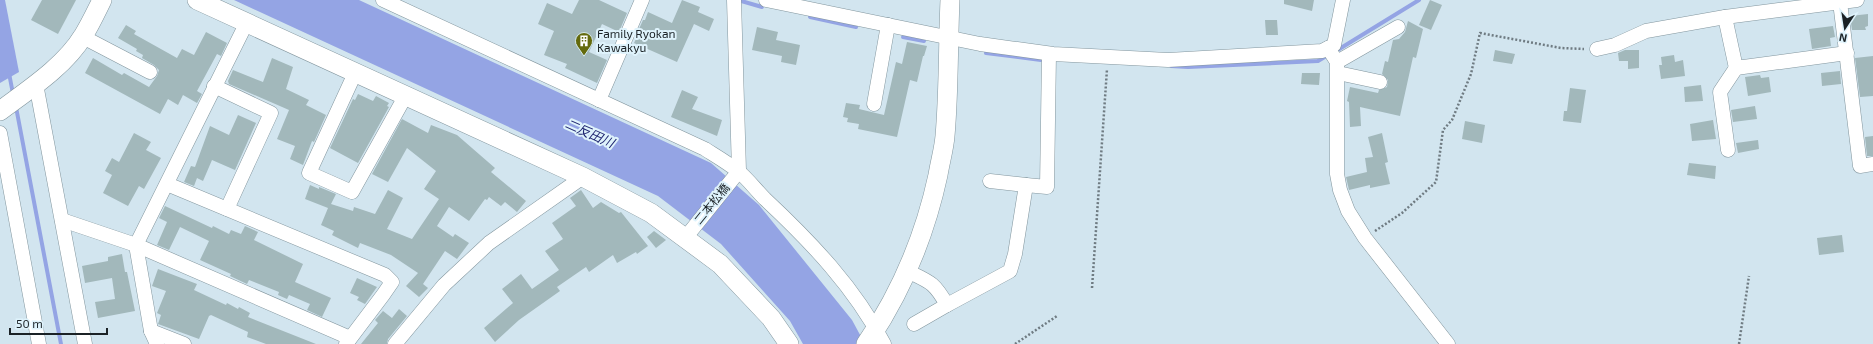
<svg xmlns="http://www.w3.org/2000/svg" width="1873" height="344" viewBox="0 0 1873 344" font-family="'Exo 2','Noto Sans JP',sans-serif">
<style>
.water{fill:#94a4e4}
.lines{fill:none;stroke-linecap:round;stroke-linejoin:round}
.stream{stroke:#94a4e4;stroke-width:4}
.building{fill:#a2b8bb}
.street-casing{stroke:#83969e;stroke-width:15}
.secondary-casing{stroke:#83969e;stroke-width:20}
.path{stroke:#6f7b82;stroke-width:2.5;stroke-dasharray:2 2;stroke-linecap:butt}
.street{stroke:#fff;stroke-width:14}
.secondary{stroke:#fff;stroke-width:19}
.labels{text-anchor:middle;stroke-width:4;stroke-linejoin:round;paint-order:stroke}
.poi-label{font-size:12px;fill:#1b2226;stroke:#dff3fc;text-anchor:start}
.street-label{font-size:12px;fill:#1b2226;stroke:#dff3fc}
.water-label{font-size:13px;font-style:italic;fill:#212771;stroke:#dff3fc}
</style>
<rect width="100%" height="100%" fill="#d2e5ef"/>
<!-- water -->
<g class="water">
<polygon points="0,0 5,0 19,72 0,83"/>
<polygon points="234,0 359,0 711,163 759,205 852,320 865,344 803,344 790,321 721,244 658,196"/>
</g>
<g class="lines">
<!-- stream -->
<g class="stream">
<polyline points="738,0 762,7"/>
<polyline points="810,17 856,27"/>
<polyline points="903,37 924,41"/>
<polyline points="1336,51 1419,0"/>
<polyline points="986,53 1041,60"/>
<polyline points="1171,66 1188,67 1318,61 1328,55"/>
<polyline points="9,73 13,94"/>
<polyline points="16,107 61,344"/>
</g>
</g>
<!-- building -->
<g class="building">
<polygon points="42,0 76,0 58,34 31,20"/>
<polygon points="579,0 599,0 627,13 619,32 602,24 589,52 607,60 597,83 565,68 567,64 544,55 554,31 538,24 547,3 572,14"/>
<polygon points="682,0 700,7 698,12 714,19 709,31 694,24 677,62 634,43 636,39 635,38 643,20 645,20 648,12 672,23"/>
<polygon points="1284,0 1314,0 1312,11 1284,4"/>
<polygon points="1430,0 1442,5 1431,30 1419,25"/>
<polygon points="1868,14 1868,26 1865,27 1866,30 1852,30 1850,16"/>
<polygon points="1265,20 1277,20 1278,35 1266,35"/>
<polygon points="1408,21 1423,29 1416,58 1413,57 1400,116 1360,107 1361,126 1350,127 1349,102 1347,101 1350,87 1378,93 1379,90 1387,87 1388,80 1382,74 1385,61 1388,62 1393,40 1399,39 1405,32"/>
<polygon points="126,25 136,31 134,34 177,58 182,49 194,55 206,32 227,43 221,56 217,54 197,91 202,94 197,103 183,95 178,105 168,99 160,114 85,73 93,58 122,75 124,73 149,87 157,76 159,70 154,65 142,58 143,55 136,51 137,49 118,38"/>
<polygon points="1833,26 1835,37 1830,38 1831,46 1812,49 1809,29"/>
<polygon points="757,27 778,32 776,40 800,45 796,65 781,62 782,56 752,50"/>
<polygon points="907,42 927,46 924,56 923,56 917,82 910,80 897,137 858,129 859,124 847,122 848,118 843,117 846,103 860,105 859,109 884,115 896,62 902,64"/>
<polygon points="1495,50 1515,54 1512,64 1493,61"/>
<polygon points="1625,50 1639,50 1639,68 1628,69 1628,61 1619,61 1618,53"/>
<polygon points="1674,55 1675,62 1683,60 1685,76 1661,79 1659,65 1662,65 1661,57"/>
<polygon points="1873,56 1873,96 1860,97 1855,58"/>
<polygon points="272,58 293,67 286,89 309,100 306,105 326,115 314,142 312,141 303,165 290,159 295,146 277,139 289,110 229,84 228,81 233,70 263,82"/>
<polygon points="1840,71 1841,84 1822,86 1821,73"/>
<polygon points="1302,73 1320,73 1319,85 1301,84"/>
<polygon points="1760,75 1761,78 1769,77 1771,92 1748,96 1745,77"/>
<polygon points="1701,85 1703,101 1685,102 1684,87"/>
<polygon points="1570,88 1586,90 1581,123 1563,121 1564,111 1567,111"/>
<polygon points="682,90 698,97 692,109 722,120 717,136 671,117"/>
<polygon points="358,94 373,101 376,96 389,103 387,106 389,107 358,163 330,148 353,99 355,100"/>
<polygon points="1755,106 1757,119 1733,122 1731,110"/>
<polygon points="238,115 256,123 235,170 212,160 203,181 197,178 194,186 184,182 191,166 195,167 210,126 229,135"/>
<polygon points="402,119 428,133 431,125 457,135 495,168 491,172 526,201 517,212 505,202 501,206 489,197 487,200 485,199 469,221 449,207 437,226 453,237 455,234 469,243 457,259 445,251 423,284 428,288 419,297 406,286 418,273 391,255 360,243 358,248 332,235 334,231 321,225 328,208 305,199 310,185 319,189 319,187 336,194 331,204 353,211 354,207 375,214 388,190 403,198 387,229 412,239 439,199 424,189 436,171 407,148 388,182 372,174"/>
<polygon points="1713,120 1716,139 1692,141 1690,124"/>
<polygon points="1465,121 1485,125 1482,143 1462,139"/>
<polygon points="134,133 151,142 146,150 161,158 144,189 139,186 128,206 103,193 112,175 105,171 112,158 119,162"/>
<polygon points="1382,133 1388,162 1385,163 1390,184 1370,188 1370,185 1349,190 1346,177 1367,172 1365,158 1373,157 1368,137"/>
<polygon points="1873,136 1873,156 1867,156 1865,137"/>
<polygon points="1758,140 1759,149 1738,153 1736,143"/>
<polygon points="1689,163 1716,166 1715,179 1687,175"/>
<polygon points="581,190 593,208 601,202 619,213 621,212 648,246 637,254 636,252 617,263 613,255 589,272 586,267 557,287 560,291 519,320 495,342 484,328 513,303 502,289 521,274 532,289 559,270 545,251 563,239 552,223 576,206 570,198"/>
<polygon points="165,206 212,228 213,226 229,234 231,230 241,234 245,226 258,232 254,240 303,264 295,282 331,298 322,317 307,310 310,304 289,295 287,299 278,295 279,292 249,280 247,284 230,276 231,274 200,260 209,241 180,227 169,250 157,245 167,222 159,218"/>
<polygon points="654,231 666,240 656,248 647,237"/>
<polygon points="1842,235 1844,252 1819,255 1817,238"/>
<polygon points="122,254 125,272 127,272 135,311 98,318 95,302 115,299 112,278 85,283 82,266 108,261 108,257"/>
<polygon points="158,269 197,284 194,290 226,305 227,303 238,309 239,307 250,313 248,317 316,344 266,344 247,337 248,332 211,315 209,316 199,339 158,324 161,315 157,313 166,291 152,286"/>
<polygon points="357,278 377,287 365,304 357,300 359,297 350,293"/>
<polygon points="399,309 407,316 388,339 387,344 361,344 378,323 375,320 383,311 392,318"/>
</g>
<g class="lines">
<defs>
<g id="street">
<path d="M383,0L705,149C716,156 728,163 738,171C747,178 756,190 765,199C811,242 855,288 884,344"/>
<polyline points="734,0 739,171"/>
<polyline points="766,0 980,44 1053,54 1168,60 1322,51 1334,45 1343,0"/>
<polyline points="1840,2 1860,166 1873,164"/>
<polyline points="1725,17 1736,68 1847,53"/>
<polyline points="83,37 150,72"/>
<polyline points="1328,48 1337,62 1337,174 1340,190 1348,211 1365,238 1448,344"/>
<polyline points="1597,49 1615,45 1646,31 1725,17 1857,0"/>
<polyline points="1337,62 1398,27"/>
<polyline points="356,71 309,173 352,192 406,95"/>
<polyline points="1338,73 1380,82"/>
<polyline points="36,84 85,344"/>
<polyline points="214,86 271,113 227,209"/>
<polyline points="599,100 642,0"/>
<polyline points="874,104 888,25"/>
<polyline points="0,133 39,344"/>
<polyline points="1728,150 1720,92 1736,68"/>
<polyline points="167,184 385,275 392,282 383,295 346,344"/>
<polyline points="1026,185 1047,187 1049,54"/>
<polyline points="62,220 136,245 350,338"/>
<polyline points="686,237 739,171"/>
<path d="M907,271C930,282 934,282 947,305L914,324"/>
<polyline points="947,305 1010,271 1015,254 1026,185 990,181"/>
<polyline points="151,331 184,344"/>
<polyline points="157,344 151,331 136,245 247,22"/>
<polyline points="395,344 444,285 489,243 583,177"/>
</g>
<g id="secondary">
<polyline points="197,0 583,177 651,213 720,264 771,318 789,344"/>
<path d="M0,111C28,90 65,66 83,36C90,25 96,12 102,0"/>
<path d="M866,344C901,293 925,235 938,175C940,162 944,149 945,136C949,91 948,45 950,0"/>
</g>
</defs>
<!-- street casing -->
<use href="#street" class="street-casing"/>
<!-- secondary casing -->
<use href="#secondary" class="secondary-casing"/>
<!-- path -->
<g class="path">
<polyline points="1375,231 1402,213 1436,182 1443,130 1452,120 1471,74 1480,33 1561,48 1584,49"/>
<polyline points="1092,288 1107,69"/>
<polyline points="1015,344 1057,316"/>
<polyline points="1739,344 1749,276"/>
</g>
<!-- street -->
<use href="#street" class="street"/>
<!-- secondary -->
<use href="#secondary" class="secondary"/>
</g>
<!-- icons -->
<defs>
<symbol id="building-pin" viewBox="-11 -11 22 30"><path d="M0 17L-7.5 6A9.5 9.5 0 1 1 7.5 6Z" fill="#646a0d" stroke="#dff3fc"/><path d="M-4-6H4V6H1V3H-1V6H-4ZM-2.5-4.3h1.7v1.8h-1.7ZM.8-4.3h1.7v1.8H.8ZM-2.5-1h1.7V.8h-1.7ZM.8-1h1.7V.8H.8Z" fill="#fff"/></symbol>
</defs>
<g fill-rule="evenodd">
<use href="#building-pin" x="574" y="31" width="20" height="27"/>
</g>
<g class="labels">
<!-- poi labels -->
<g class="poi-label">
<text x="597" y="38">Family Ryokan<tspan x="597" dy="14">Kawakyu</tspan></text>
</g>
<!-- street labels -->
<g class="street-label">
<text transform="translate(712 204) rotate(-51)" y="4">二本松橋</text>
</g>
<!-- water labels -->
<g class="water-label">
<text transform="translate(590 133) rotate(24)" y="5">二反田川</text>
</g>
</g>
<!-- north arrow -->
<g transform="translate(1845 28) rotate(192)" stroke="#dff3fc" stroke-width="3" paint-order="stroke">
<path d="M0-3L7 15L0 10L-7 15Z" fill="#1b2226"/>
<text y="-6" font-size="11" font-weight="bold" text-anchor="middle" fill="#1b2226">N</text>
</g>
<!-- scale -->
<path d="M10 328v6h97v-6" fill="none" stroke="#1b2226" stroke-width="2"/>
<text x="16" y="328" font-size="12" fill="#1b2226" stroke="#dff3fc" stroke-width="3" paint-order="stroke">50 m</text>
</svg>
